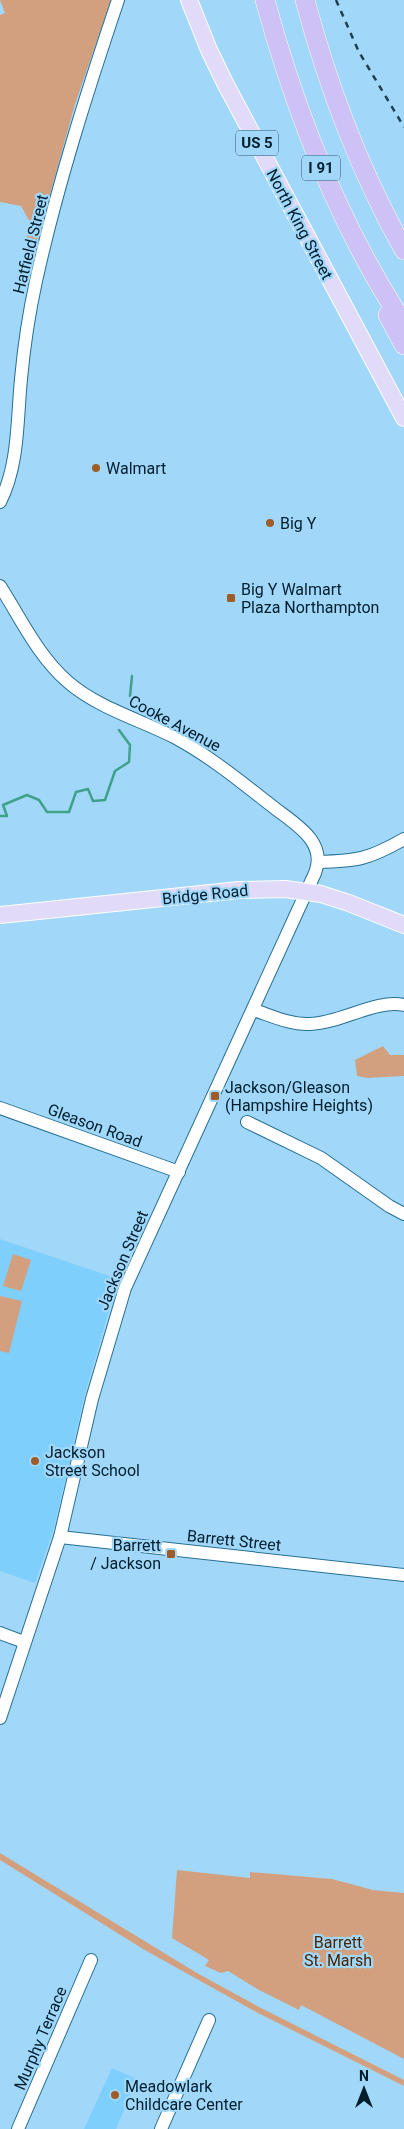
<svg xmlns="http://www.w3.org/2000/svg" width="404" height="2129" viewBox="0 0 404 2129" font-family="Roboto,sans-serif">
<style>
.built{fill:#7fcffd}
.green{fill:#d2a07f}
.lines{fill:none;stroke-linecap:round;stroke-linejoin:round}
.stream{stroke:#40a18a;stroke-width:2.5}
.minor-casing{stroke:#266f95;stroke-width:14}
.major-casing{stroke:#fff;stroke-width:18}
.highway-casing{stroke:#fff;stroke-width:20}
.minor{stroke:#fff;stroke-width:12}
.major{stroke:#e1daf9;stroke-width:16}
.highway{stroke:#cdc1f5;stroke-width:19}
.rail{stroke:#1e4053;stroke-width:2.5;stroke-dasharray:6 6;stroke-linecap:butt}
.poi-dot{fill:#9e5c29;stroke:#a1d8fa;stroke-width:2}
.labels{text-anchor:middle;stroke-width:4.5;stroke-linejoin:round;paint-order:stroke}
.shield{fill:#a1d8fa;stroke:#30556a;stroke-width:1}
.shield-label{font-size:15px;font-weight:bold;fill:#001d2c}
.street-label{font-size:16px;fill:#001d2c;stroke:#a1d8fa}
.poi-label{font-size:16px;fill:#001d2c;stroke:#a1d8fa;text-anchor:start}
.park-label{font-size:16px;fill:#4e2401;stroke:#a1d8fa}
</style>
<rect width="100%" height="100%" fill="#a1d8fa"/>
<!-- built -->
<g class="built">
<polygon points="0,1239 118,1279 85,1394 54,1528 35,1583 0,1571"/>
<polygon points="112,2068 137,2079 116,2129 84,2129"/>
</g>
<!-- green -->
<g class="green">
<polygon points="0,0 111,0 75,104 35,248 26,241 30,222 21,206 0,202 0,15 5,13"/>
<polygon points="383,1046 390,1055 404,1055 404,1076 367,1078 357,1076 355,1060"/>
<polygon points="13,1254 31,1260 21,1291 3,1286"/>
<polygon points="0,1296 22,1301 9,1353 0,1351"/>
<polygon points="0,1853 197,1973 261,2008 404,2080 404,2086 258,2013 143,1949 0,1860"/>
<polygon points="177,1870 250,1878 250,1872 332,1879 373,1890 404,1893 404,2059 301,2005 299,2010 259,1990 228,1971 221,1973 205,1966 209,1960 172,1938"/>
</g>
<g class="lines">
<!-- stream -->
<g class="stream">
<polyline points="130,696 132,676"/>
<polyline points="0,816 7,816 3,805 27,795 39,800 47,812 69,812 76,792 88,789 93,801 105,800 115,771 129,762 130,745 119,730"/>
</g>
<defs>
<g id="minor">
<path d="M0,502C19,465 17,419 21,379C24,346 29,313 36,281C57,186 87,92 118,0"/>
<path d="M0,586C21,619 38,656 68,682C98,708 141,720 176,738C211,757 241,782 272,806C293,823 328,841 315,873L125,1288L92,1399L60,1537L0,1718"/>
<path d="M318,862C358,861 369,859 404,839"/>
<path d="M254,1010C272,1016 291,1025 310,1024C341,1023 376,999 404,1005"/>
<polyline points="0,1108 179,1172"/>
<polyline points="247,1122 321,1158 389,1206 404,1214"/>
<polyline points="60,1537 404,1575"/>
<polyline points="0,1633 24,1642"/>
<polyline points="18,2129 91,1960"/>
<polyline points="161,2129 209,2020"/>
</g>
<g id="major">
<polyline points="189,0 209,50 225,83 404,418"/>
<polyline points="0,915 239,890 285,889 321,894 349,903 404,925"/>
</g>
<g id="highway">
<path d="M265,0C296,114 339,225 404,324"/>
<path d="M305,0C328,87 360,171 404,250"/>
<polyline points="388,315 404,345"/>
</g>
</defs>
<!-- minor casing -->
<use href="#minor" class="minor-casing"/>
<!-- major casing -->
<use href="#major" class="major-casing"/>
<!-- highway casing -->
<use href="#highway" class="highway-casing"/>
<!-- minor -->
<use href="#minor" class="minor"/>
<!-- major -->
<use href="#major" class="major"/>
<!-- highway -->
<use href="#highway" class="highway"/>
<!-- rail -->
<polyline class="rail" points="336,0 359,52 404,127"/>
</g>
<!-- markers -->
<g class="poi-dot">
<circle cx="96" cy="468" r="5"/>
<circle cx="270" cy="523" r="5"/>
<rect x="226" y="593" width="10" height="10" rx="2.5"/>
<rect x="210" y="1091" width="10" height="10" rx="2.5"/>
<circle cx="35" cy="1461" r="5"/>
<rect x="166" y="1549" width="10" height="10" rx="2.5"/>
<circle cx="115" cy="2095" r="5"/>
</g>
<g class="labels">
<!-- shield labels -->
<g class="shield">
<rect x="236" y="130.5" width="42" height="25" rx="4"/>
<rect x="302" y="155.5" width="38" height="25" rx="4"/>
</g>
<g class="shield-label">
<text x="257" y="148">US 5</text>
<text x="321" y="173">I 91</text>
</g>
<!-- street labels -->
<g class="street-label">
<text transform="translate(300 224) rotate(62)" y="6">North King Street</text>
<text transform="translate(30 244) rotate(-76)" y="6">Hatfield Street</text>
<text transform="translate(175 723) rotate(28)" y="6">Cooke Avenue</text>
<text transform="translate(205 894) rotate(-6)" y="6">Bridge Road</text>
<text transform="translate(95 1125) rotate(20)" y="6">Gleason Road</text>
<text transform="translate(122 1260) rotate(-67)" y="6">Jackson Street</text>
<text transform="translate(234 1540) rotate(6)" y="6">Barrett Street</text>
<text transform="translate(40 2038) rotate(-67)" y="6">Murphy Terrace</text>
</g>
<!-- poi labels -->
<g class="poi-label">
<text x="106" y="474">Walmart</text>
<text x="280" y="529">Big Y</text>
<text x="241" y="595">Big Y Walmart<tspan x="241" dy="18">Plaza Northampton</tspan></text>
<text x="225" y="1093">Jackson/Gleason<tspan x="225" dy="18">(Hampshire Heights)</tspan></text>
<text x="45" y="1458">Jackson<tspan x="45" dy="18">Street School</tspan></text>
<text x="161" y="1551" text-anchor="end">Barrett<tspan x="161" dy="18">/ Jackson</tspan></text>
<text x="125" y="2092">Meadowlark<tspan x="125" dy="18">Childcare Center</tspan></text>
</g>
<!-- park labels -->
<g class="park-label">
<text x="338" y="1948">Barrett<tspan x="338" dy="18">St. Marsh</tspan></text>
</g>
</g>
<!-- north arrow -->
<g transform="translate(364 2089)" stroke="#a1d8fa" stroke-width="4" paint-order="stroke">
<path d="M0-4L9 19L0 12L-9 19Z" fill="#001d2c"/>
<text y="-8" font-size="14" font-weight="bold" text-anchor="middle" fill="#001d2c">N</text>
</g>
</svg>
